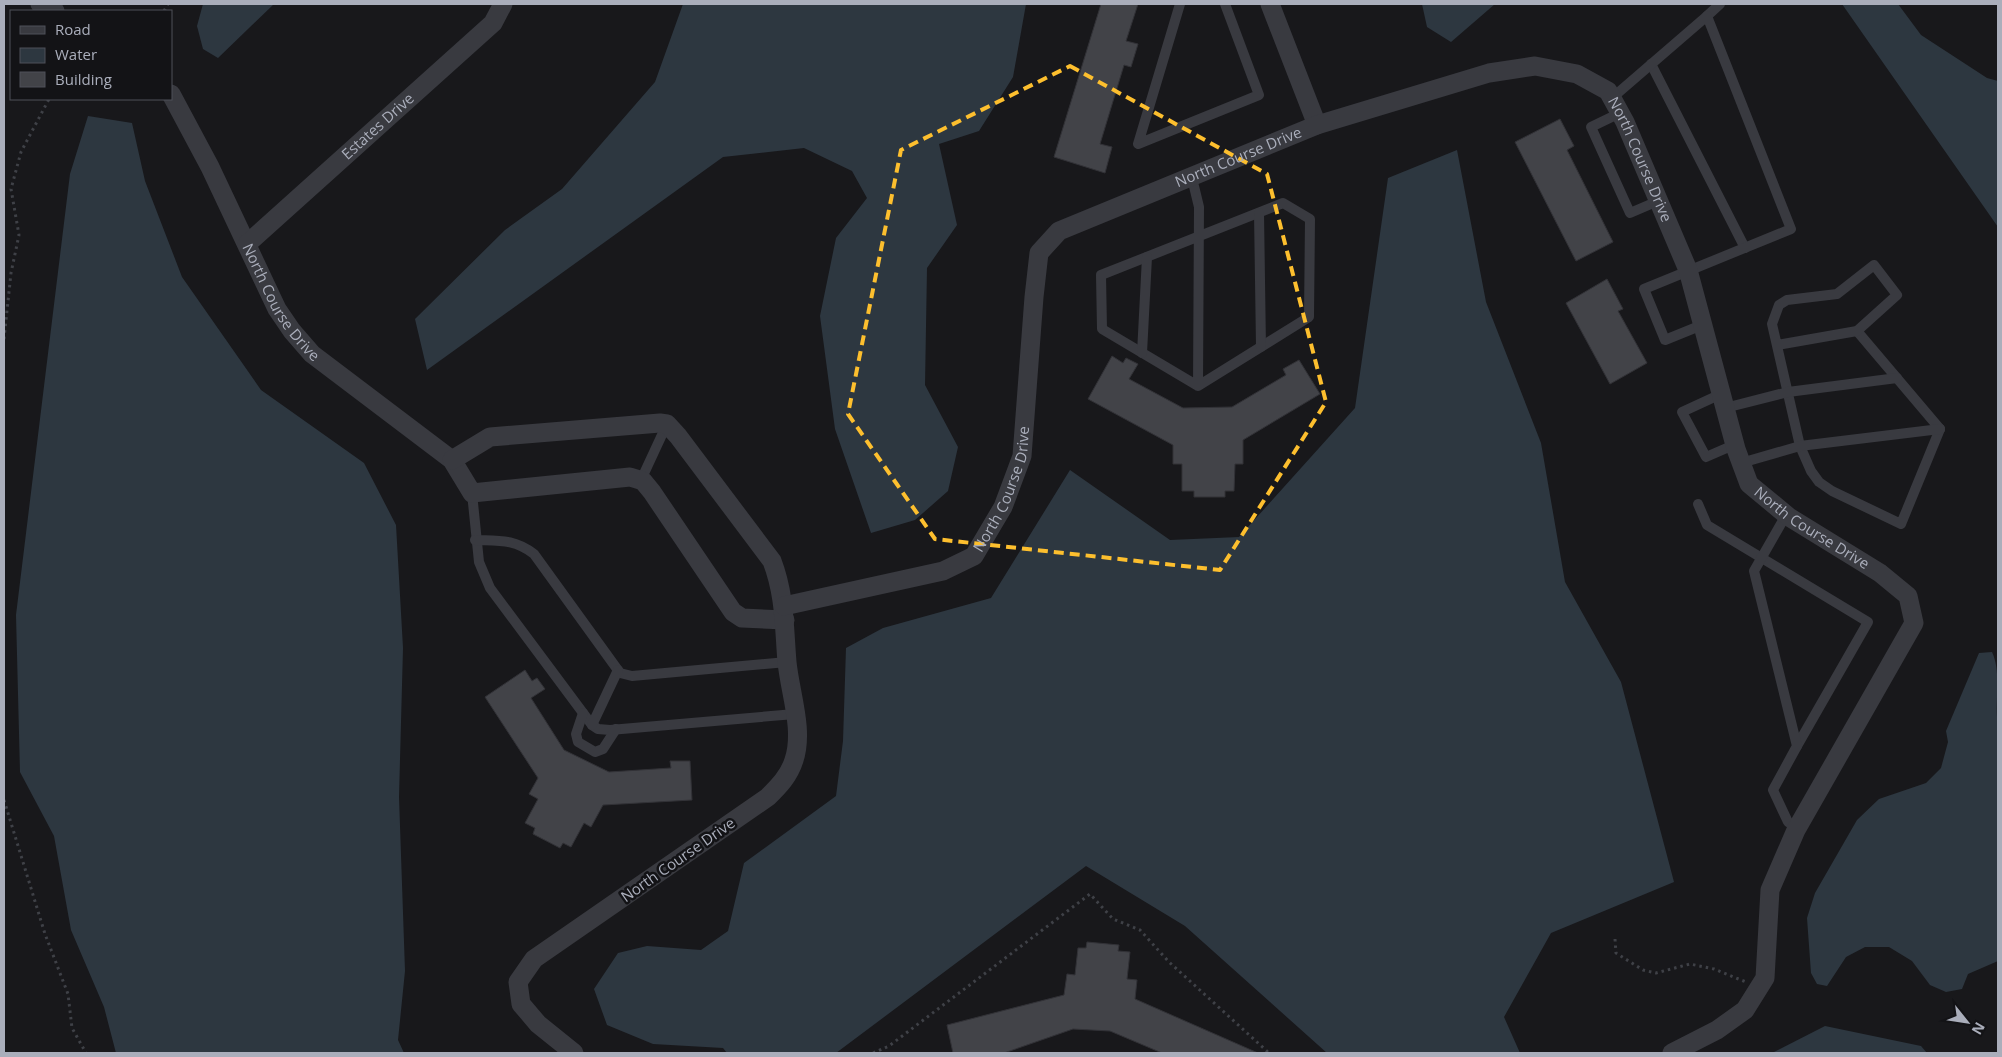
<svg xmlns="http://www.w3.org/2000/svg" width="2002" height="1057" viewBox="0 0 2002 1057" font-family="'Open Sans',sans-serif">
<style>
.water{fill:#2d3740}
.building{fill:#424348;stroke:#323237}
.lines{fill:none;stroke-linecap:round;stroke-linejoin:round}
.path{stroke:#3f4147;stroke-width:3;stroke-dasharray:2.5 4;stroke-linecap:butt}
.service{stroke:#393a40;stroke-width:10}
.minor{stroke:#393a40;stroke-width:19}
.marked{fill:none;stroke:#fdbf2e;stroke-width:4;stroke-dasharray:10 6;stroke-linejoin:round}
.labels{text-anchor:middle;stroke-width:5;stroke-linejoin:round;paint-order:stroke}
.street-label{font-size:15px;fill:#aaaebb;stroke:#131316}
</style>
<rect width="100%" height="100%" fill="#18181b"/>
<!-- water -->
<g class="water">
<polygon points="203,4 274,4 218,58 203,49 197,26"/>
<polygon points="683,4 1026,4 1013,77 979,131 939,144 957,225 927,268 925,385 958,447 948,491 915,520 871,533 835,429 820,316 836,238 867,198 852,171 804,148 723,157 427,370 415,319 505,230 562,189 655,82"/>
<polygon points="1422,4 1495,4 1451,42 1427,27"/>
<polygon points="1842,4 1898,4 1921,35 1987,78 1998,81 1998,227"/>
<polygon points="88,116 132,123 145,181 182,277 261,390 364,463 396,525 403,648 399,797 405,971 398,1040 404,1053 116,1053 104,1007 71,930 54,836 20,772 16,615 70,174"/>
<polygon points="1457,150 1486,302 1541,443 1565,582 1621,682 1674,882 1551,933 1504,1017 1520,1053 1327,1053 1185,926 1086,866 836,1053 727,1053 723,1048 653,1044 607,1025 594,989 618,953 647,946 701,950 728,931 744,863 836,796 843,741 846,648 883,628 991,598 1070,470 1170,540 1239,537 1355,408 1388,178"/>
<path d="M1992,652C2002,673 1994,702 1998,726V961L1968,974L1962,989L1946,992L1930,985L1912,961L1889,947H1865L1846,957L1827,986L1817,984L1811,973L1807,918L1815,893L1857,820L1879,799L1926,783L1941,768L1948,742L1946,731L1979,653Z"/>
<polygon points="1825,1026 1921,1046 1927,1053 1772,1053"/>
</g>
<!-- building -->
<g class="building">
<polygon points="1101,4 1138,4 1126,41 1138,44 1131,67 1124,65 1100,144 1112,147 1105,173 1054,157"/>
<polygon points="1560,119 1574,146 1567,150 1613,242 1576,261 1515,142"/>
<polygon points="1607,279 1623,309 1618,311 1647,363 1610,384 1566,303"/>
<polygon points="1112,356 1123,363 1126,358 1138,364 1129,379 1183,408 1232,407 1286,375 1283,369 1299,360 1320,394 1243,440 1243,464 1235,464 1234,491 1225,491 1225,497 1194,497 1194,491 1182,491 1182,464 1173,464 1173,445 1088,399"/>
<polygon points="525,670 532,681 537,678 545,689 531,698 564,750 609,772 671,768 670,761 690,761 692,800 603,805 591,827 584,823 571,847 563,843 560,848 533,834 535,828 525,823 538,799 529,794 538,778 485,697"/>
<polygon points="1087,942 1119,945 1118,951 1130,952 1127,979 1137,980 1135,999 1258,1053 1162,1053 1110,1031 1073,1029 1004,1053 953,1053 947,1025 1064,995 1067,974 1075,975 1078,948 1086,948"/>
</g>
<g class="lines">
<!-- path -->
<g class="path">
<polyline points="164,11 168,4"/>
<polyline points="4,339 11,273 19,235 11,189 21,152 49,99"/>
<polyline points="4,800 45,934 68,994 72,1028 86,1053"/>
<polyline points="1615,939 1616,953 1643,970 1656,973 1690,964 1714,969 1746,982"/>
<polyline points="873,1053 889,1046 1090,894 1113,919 1140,930 1169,962 1269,1053"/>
</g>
<!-- service -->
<g class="service">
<polyline points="1180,4 1138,144 1259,95 1225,4"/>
<polyline points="1707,16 1720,4"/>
<polyline points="1651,64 1745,248"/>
<polyline points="1612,98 1707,16 1791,229 1644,289 1665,340 1702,325"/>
<polyline points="1620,113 1591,127 1630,213 1658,201"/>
<polyline points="1192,178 1199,207 1198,386 1102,329 1101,275 1283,203 1310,219 1309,317 1198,386"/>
<polyline points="1259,213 1261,347"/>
<polyline points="1857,331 1940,429"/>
<polyline points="1777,345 1857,331 1897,295 1874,265 1837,294 1787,300 1779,305 1772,324 1800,446 1811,471 1819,482 1832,491 1901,524 1940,429"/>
<polyline points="1142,353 1147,257"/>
<polyline points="1721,394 1682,412 1706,457 1736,444"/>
<polyline points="1725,408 1788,392 1897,378"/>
<polyline points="1741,463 1800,446 1940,429"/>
<polyline points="641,480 667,424"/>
<polyline points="472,493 479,562 490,588 592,725 598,729 610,730 795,714"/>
<polyline points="1698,504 1707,525 1868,622 1797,746"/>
<polyline points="1786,515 1754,571 1797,746 1773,790 1788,822 1798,827"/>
<path d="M475,540C500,541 514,539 534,554L620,673L632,676L787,662"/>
<polyline points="583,713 576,734 578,742 595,752 603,749 616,729"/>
<polyline points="592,725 618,670"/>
</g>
<!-- minor -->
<g class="minor">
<polyline points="40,4 55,11"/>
<polyline points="1270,4 1317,125"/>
<path id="s1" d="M171,94L210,167L277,309L292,331L312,354L452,460L472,493L630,477L643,481L652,492L733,612L742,618L785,620"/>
<path id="s2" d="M247,244L493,23L503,4"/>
<path d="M452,460L490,437L660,423L667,424L678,436L772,561C785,595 784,626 787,662C790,693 804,730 794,760C789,776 779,786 768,797L534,959L518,982L521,1004L538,1024L574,1053"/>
<path id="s3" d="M784,606L943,571L974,556L1003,507L1022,456L1034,297L1039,253L1059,231L1317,125L1489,73L1535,66L1577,74L1608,91L1625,122L1688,270L1736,449L1749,484L1789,517L1880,573L1908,596L1914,623L1796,830L1770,890L1765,978L1745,1010L1717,1030L1672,1053"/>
</g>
</g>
<!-- marked area -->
<path class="marked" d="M1070,66L1267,174L1326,402L1220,570L935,539L848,414L901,150Z"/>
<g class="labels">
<!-- street labels -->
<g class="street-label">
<text dy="5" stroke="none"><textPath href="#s2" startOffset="176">Estates Drive</textPath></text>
<text dy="5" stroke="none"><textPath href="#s3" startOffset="736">North Course Drive</textPath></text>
<text dy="5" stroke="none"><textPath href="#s3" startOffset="1201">North Course Drive</textPath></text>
<text dy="5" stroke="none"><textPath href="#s1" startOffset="236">North Course Drive</textPath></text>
<text dy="5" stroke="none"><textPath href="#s3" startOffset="271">North Course Drive</textPath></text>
<text dy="5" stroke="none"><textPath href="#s3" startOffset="1621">North Course Drive</textPath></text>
<text transform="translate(678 860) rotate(-35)" y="5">North Course Drive</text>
</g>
</g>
<!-- border -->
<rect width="2002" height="1057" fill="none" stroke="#aaaebb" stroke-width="10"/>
<!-- legend -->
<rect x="10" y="10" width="162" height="90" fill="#131316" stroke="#4f5158"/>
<rect x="20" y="26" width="25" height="8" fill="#393a40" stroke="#4f5158"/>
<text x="55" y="35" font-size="15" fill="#aaaebb">Road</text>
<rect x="20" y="48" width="25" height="15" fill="#2d3740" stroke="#4f5158"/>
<text x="55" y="60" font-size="15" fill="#aaaebb">Water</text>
<rect x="20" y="72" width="25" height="15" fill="#424348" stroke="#4f5158"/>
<text x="55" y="85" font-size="15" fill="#aaaebb">Building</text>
<!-- north arrow -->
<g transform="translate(1967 1022) rotate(120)" stroke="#131316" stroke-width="4" paint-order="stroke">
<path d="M0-4L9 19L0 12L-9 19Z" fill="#aaaebb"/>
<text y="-8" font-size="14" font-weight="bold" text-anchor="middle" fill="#aaaebb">N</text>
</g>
</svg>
